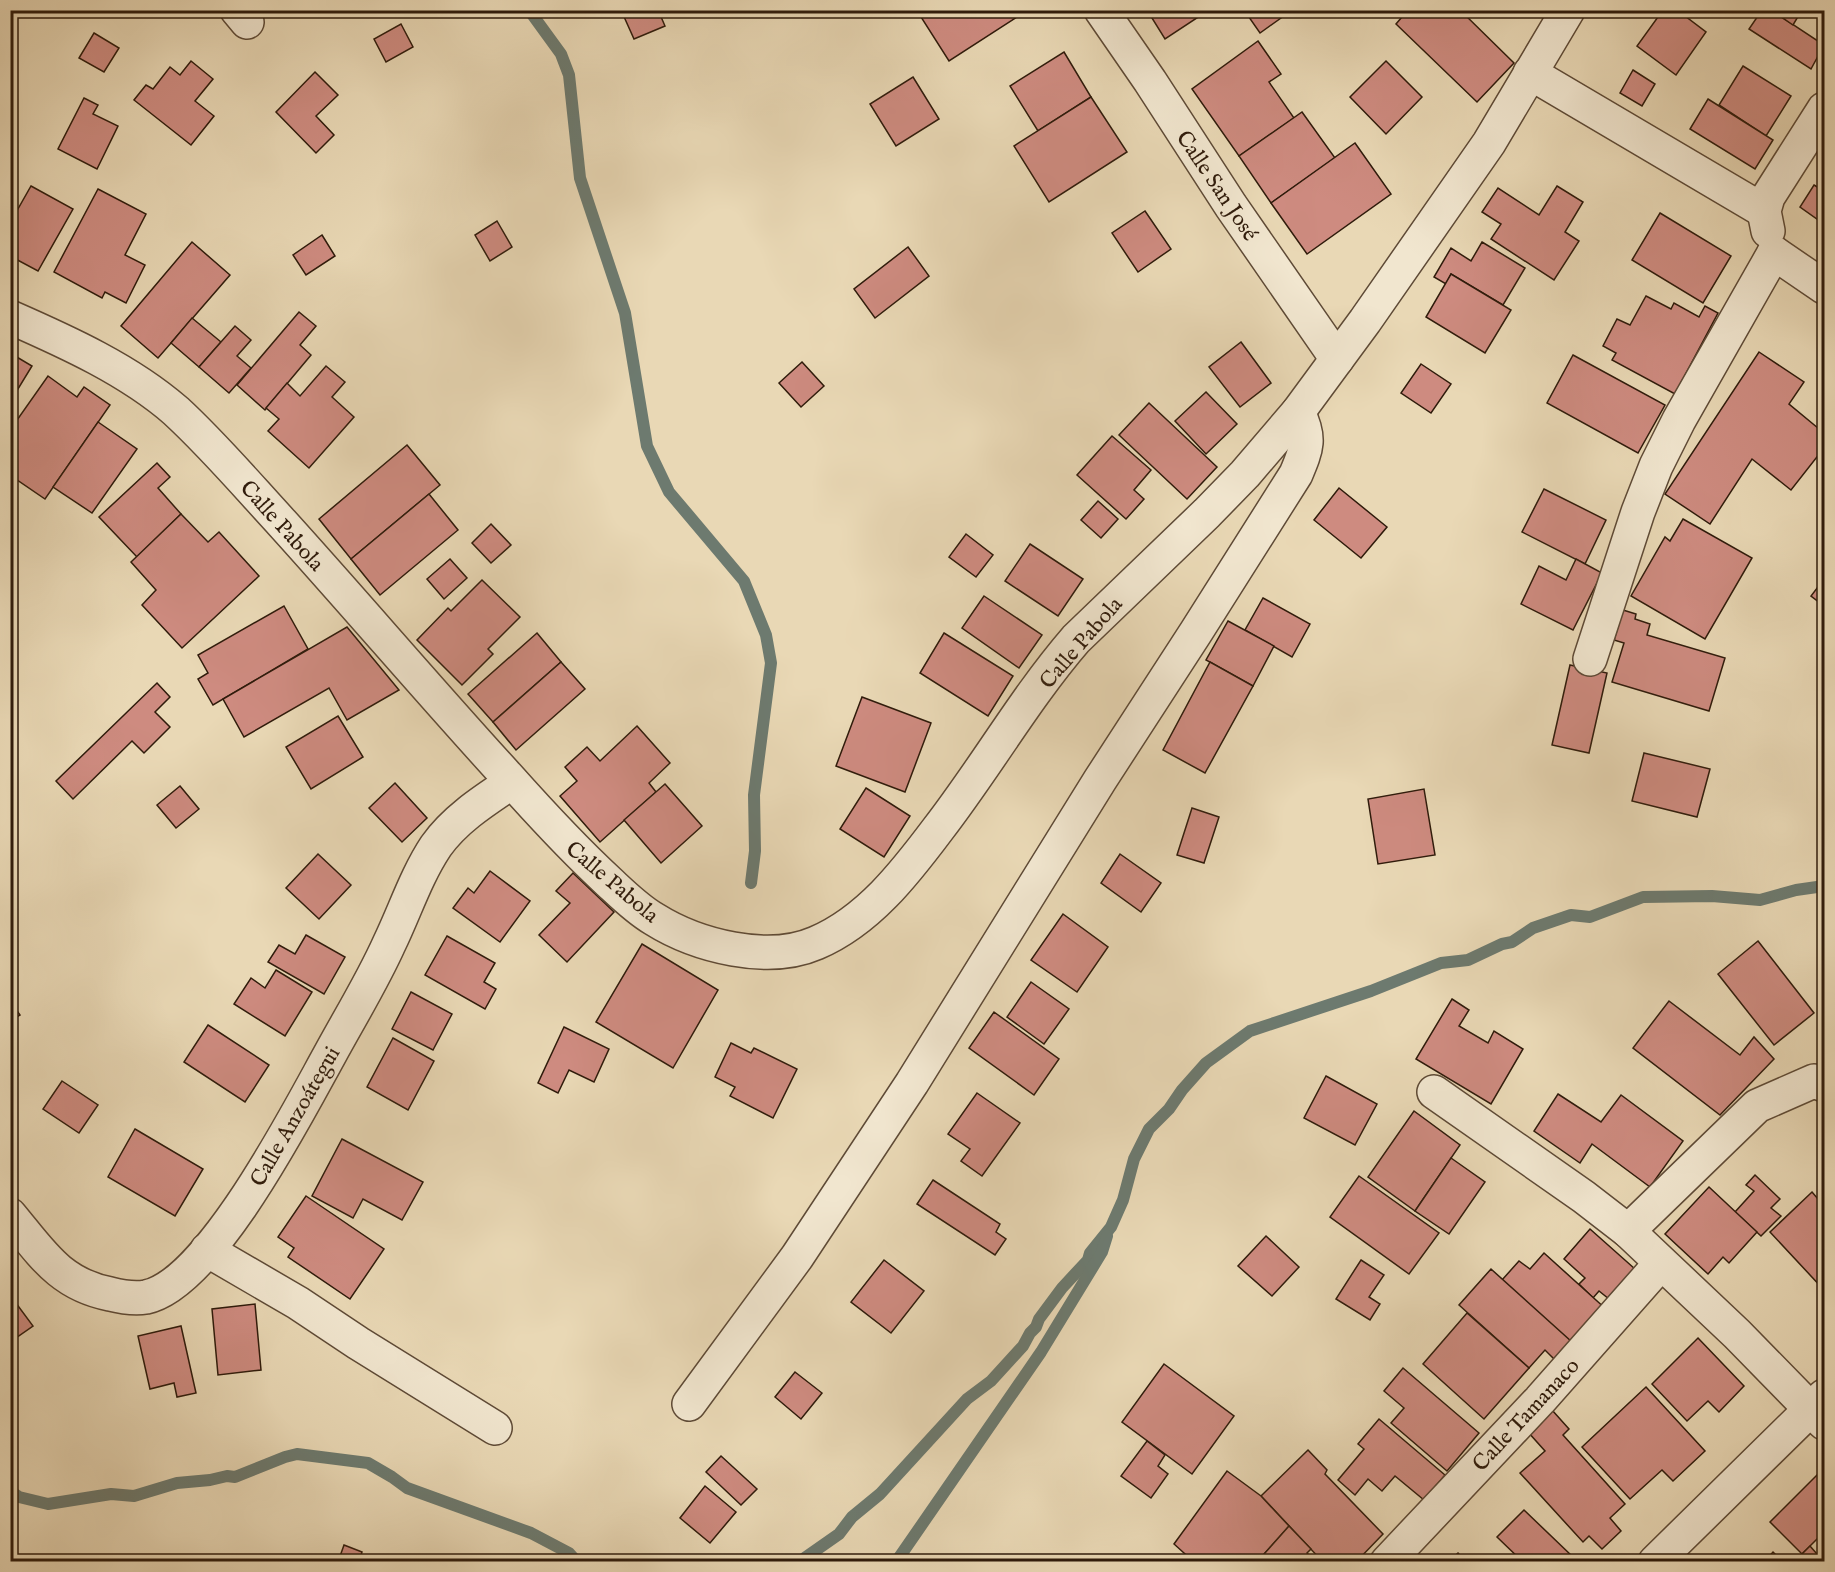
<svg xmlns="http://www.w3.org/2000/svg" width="1835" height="1572" viewBox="0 0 1835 1572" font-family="'IM FELL English',serif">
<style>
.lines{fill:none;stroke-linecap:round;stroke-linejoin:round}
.stream{stroke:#6d7a6f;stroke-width:12}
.building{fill:#ce8b80;stroke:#2f1b0b;stroke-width:1.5}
.minor-casing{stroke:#5e4a36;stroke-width:36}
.minor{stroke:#f1e6cf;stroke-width:33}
.labels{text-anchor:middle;stroke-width:4.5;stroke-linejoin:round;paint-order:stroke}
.street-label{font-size:22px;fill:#2f1b0b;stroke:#f1e6cf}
</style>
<rect width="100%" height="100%" fill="#e9d8b5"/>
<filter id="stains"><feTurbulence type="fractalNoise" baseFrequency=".00333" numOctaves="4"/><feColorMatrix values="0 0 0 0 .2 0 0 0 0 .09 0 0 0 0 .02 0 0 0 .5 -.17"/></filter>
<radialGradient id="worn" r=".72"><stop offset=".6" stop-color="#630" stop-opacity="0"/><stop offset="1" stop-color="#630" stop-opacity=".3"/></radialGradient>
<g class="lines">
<!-- stream -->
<g class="stream">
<polyline points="529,10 561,54 569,75 580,178 625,313 647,446 669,492 744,581 766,635 771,663 754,795 755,851 751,883"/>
<polyline points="10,1491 19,1497 48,1504 111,1494 134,1496 177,1483 210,1480 227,1476 235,1477 285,1457 297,1454 368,1463 392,1477 407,1488 531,1533 569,1553 577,1562"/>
<polyline points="799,1562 839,1534 852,1517 880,1494 967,1399 991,1381 1023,1346 1030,1333 1036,1327 1039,1319 1062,1288 1088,1260 1090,1253 1111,1227 1123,1200 1134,1159 1149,1129 1169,1109 1182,1090 1206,1063 1250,1031 1371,991 1441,963 1468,960 1502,944 1512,942 1533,928 1571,915 1590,917 1643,897 1712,896 1760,900 1796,890 1824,886"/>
<polyline points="896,1562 1041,1352 1102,1252 1107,1236"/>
</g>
</g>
<!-- building -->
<g class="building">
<polygon points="621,10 658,10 665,26 634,39"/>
<polygon points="931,10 1028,10 949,61 921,17"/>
<polygon points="1147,10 1209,10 1165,39"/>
<polygon points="1244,10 1287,10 1288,13 1260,33"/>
<polygon points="1408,10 1460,10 1514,63 1477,102 1396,24"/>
<polygon points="1663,10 1677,10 1706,32 1676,75 1637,46"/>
<polygon points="1762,10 1771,10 1824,45 1811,69 1749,29"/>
<polygon points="1771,10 1802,10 1793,25"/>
<polygon points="1807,10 1824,10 1824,11 1820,18"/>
<polygon points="401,24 413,47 386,62 374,39"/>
<polygon points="94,33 119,48 104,72 79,58"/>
<polygon points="1258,41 1281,74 1269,82 1294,118 1239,156 1192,89"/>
<polygon points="1064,52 1091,97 1038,131 1010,86"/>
<polygon points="191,61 213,79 195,101 214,116 191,145 134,100 146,85 153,89 170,67 180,75"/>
<polygon points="1386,61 1422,97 1386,134 1350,97"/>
<polygon points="1743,66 1791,96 1766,136 1719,105"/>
<polygon points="1633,70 1655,84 1642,106 1620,93"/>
<polygon points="315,72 338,95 316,116 334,135 316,153 276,112"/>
<polygon points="913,77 939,119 896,146 870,104"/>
<polygon points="1091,97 1127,152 1049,202 1014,146"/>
<polygon points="84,98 98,105 93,114 118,126 97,169 58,149"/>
<polygon points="1708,99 1773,140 1755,169 1690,129"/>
<polygon points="1302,112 1335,158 1271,203 1239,156"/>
<polygon points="1355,143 1391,194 1307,254 1271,203"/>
<polygon points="1814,185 1824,191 1824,224 1800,207"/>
<polygon points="31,186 73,209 38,271 10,256 10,223"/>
<polygon points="1557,186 1583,202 1565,232 1579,241 1554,280 1491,239 1501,224 1482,212 1498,188 1539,215"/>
<polygon points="98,189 146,214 125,255 145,265 126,303 105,292 102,298 54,272"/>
<polygon points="1145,211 1171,249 1138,272 1112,233"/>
<polygon points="1660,213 1731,256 1703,303 1632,260"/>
<polygon points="497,221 512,247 490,261 475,235"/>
<polygon points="322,235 335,256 306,275 293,255"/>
<polygon points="192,242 230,275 158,358 121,326"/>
<polygon points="1482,242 1525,268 1503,305 1451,274 1446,284 1434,277 1451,248 1471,261"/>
<polygon points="908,247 929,276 875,318 854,289"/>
<polygon points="1451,274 1511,310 1485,353 1426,317"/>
<polygon points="1646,296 1671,309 1674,303 1699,317 1705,306 1718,313 1675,394 1612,360 1616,353 1603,346 1617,319 1630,325"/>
<polygon points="299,312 316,326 300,345 311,355 265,410 237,385"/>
<polygon points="192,318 221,342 199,367 171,343"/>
<polygon points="235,326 251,340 237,356 251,368 229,393 199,367"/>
<polygon points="1241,342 1271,383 1240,407 1209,367"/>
<polygon points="1759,352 1804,382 1789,404 1824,433 1824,448 1791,490 1752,459 1710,524 1665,494"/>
<polygon points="10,353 32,366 10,402"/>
<polygon points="1573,355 1665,405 1638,453 1547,403"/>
<polygon points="802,362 824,386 801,407 779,383"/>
<polygon points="1421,364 1451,384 1431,413 1401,393"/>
<polygon points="326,366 345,382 332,397 354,417 309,468 268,431 279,419 266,408 287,383 300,396"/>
<polygon points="48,376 77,397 84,387 110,405 45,499 10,475 10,430"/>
<polygon points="1206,392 1237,424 1206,454 1175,421"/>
<polygon points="1149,403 1217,467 1187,499 1119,435"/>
<polygon points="98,422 137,449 92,513 53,487"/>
<polygon points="1112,436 1151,470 1134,490 1144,499 1126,519 1077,475"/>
<polygon points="407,445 440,485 351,559 319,519"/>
<polygon points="157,463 170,477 158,488 181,514 137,557 99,517"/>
<polygon points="1339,488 1387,527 1361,558 1314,520"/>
<polygon points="1544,489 1606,520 1585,564 1522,532"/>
<polygon points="429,494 458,530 380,595 351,559"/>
<polygon points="1098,501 1118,519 1101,538 1081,520"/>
<polygon points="181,514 208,542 219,532 259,576 182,648 142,605 156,590 131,562"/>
<polygon points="1683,519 1752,558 1705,639 1631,596 1665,537 1670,541"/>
<polygon points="491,524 511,545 491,563 472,543"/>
<polygon points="966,534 993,555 976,577 949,557"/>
<polygon points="1030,544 1083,579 1058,616 1005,581"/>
<polygon points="450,559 467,578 444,599 427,579"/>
<polygon points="1576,559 1602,573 1573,630 1521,604 1539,566 1566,580"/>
<polygon points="1824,579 1824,606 1811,596"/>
<polygon points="482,580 520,617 488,649 493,654 462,685 417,640 448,608 451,611"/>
<polygon points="984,596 1042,635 1019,668 962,628"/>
<polygon points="1263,598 1310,624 1292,657 1245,630"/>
<polygon points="284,606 308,649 213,705 198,679 208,673 198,655"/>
<polygon points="1623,610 1636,614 1635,619 1650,624 1647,635 1725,658 1709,711 1612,682 1624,643 1614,640"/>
<polygon points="1228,621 1274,646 1253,686 1206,660"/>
<polygon points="347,627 399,690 347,720 329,688 244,737 223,699"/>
<polygon points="537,633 561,662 493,722 468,694"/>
<polygon points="944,633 1013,676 988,716 920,673"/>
<polygon points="561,662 585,689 516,750 493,722"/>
<polygon points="1210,662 1253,686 1205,773 1163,750"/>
<polygon points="1570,665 1607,673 1589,753 1552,745"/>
<polygon points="157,683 170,697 155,712 170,727 144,753 132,741 73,799 56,781"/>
<polygon points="862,697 931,723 905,792 836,766"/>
<polygon points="338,716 363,757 311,789 286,747"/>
<polygon points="637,726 670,763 649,783 656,792 600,842 560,796 577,781 565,767 587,747 600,761"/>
<polygon points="1644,753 1710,769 1697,817 1632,801"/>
<polygon points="395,783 427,818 402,842 369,808"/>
<polygon points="665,784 702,826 661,863 624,820"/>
<polygon points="180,786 199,809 176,828 157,805"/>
<polygon points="866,788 910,816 884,857 840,829"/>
<polygon points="1424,789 1435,855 1378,864 1368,799"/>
<polygon points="1192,808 1219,817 1204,863 1177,855"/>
<polygon points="318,854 351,885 319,919 286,888"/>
<polygon points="1120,854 1161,883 1141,912 1101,883"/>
<polygon points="490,871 530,901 500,942 453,908 468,888 474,893"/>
<polygon points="573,873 614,912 567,962 539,935 570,903 556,891"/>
<polygon points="1063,914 1108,947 1077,992 1031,960"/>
<polygon points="306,935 345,957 324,994 268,962 279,945 295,954"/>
<polygon points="447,936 495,963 484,982 496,989 485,1009 425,975"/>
<polygon points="1758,941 1814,1013 1774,1045 1718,974"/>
<polygon points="642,944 718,990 673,1068 596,1022"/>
<polygon points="276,970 312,992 285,1036 234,1004 251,978 265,988"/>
<polygon points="1031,982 1069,1009 1044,1044 1007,1017"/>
<polygon points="411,992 452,1014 433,1050 392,1029"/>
<polygon points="1452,999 1469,1010 1459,1026 1488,1043 1494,1031 1523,1049 1491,1104 1416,1059"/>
<polygon points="10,1001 20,1015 10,1021"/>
<polygon points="1669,1001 1740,1055 1754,1037 1774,1059 1720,1115 1633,1048"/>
<polygon points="994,1012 1059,1059 1034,1095 969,1048"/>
<polygon points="208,1025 269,1065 245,1102 184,1062"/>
<polygon points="564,1027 609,1049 594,1082 569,1070 558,1093 538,1083"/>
<polygon points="393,1038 434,1061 408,1110 367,1087"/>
<polygon points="731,1043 751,1053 754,1048 797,1069 773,1118 730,1096 735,1087 715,1077"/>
<polygon points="1326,1076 1377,1104 1355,1145 1304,1118"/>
<polygon points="62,1081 98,1105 79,1133 43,1109"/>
<polygon points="977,1093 1020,1123 982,1176 961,1161 970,1149 948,1134"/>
<polygon points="1558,1094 1601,1122 1621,1095 1683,1141 1650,1187 1592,1144 1580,1163 1534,1131"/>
<polygon points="1414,1111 1460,1145 1415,1211 1368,1177"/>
<polygon points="135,1129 203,1169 175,1216 108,1177"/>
<polygon points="342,1139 423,1182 402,1220 363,1199 353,1218 312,1196"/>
<polygon points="1451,1158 1485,1182 1449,1234 1415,1211"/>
<polygon points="1755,1175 1780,1199 1771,1208 1781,1216 1761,1236 1735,1212 1754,1191 1746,1185"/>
<polygon points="1359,1176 1439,1233 1409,1274 1330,1217"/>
<polygon points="933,1180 1000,1224 996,1232 1006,1239 995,1255 917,1204"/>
<polygon points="1709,1187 1757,1232 1729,1263 1723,1257 1708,1274 1665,1234"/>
<polygon points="1812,1192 1824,1206 1824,1290 1770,1232"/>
<polygon points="306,1196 384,1249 350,1299 288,1257 294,1248 278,1237"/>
<polygon points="1590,1229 1635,1269 1609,1299 1599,1291 1593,1298 1579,1284 1585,1278 1564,1259"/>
<polygon points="1266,1236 1299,1267 1272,1296 1238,1266"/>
<polygon points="1544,1253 1607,1310 1575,1346 1502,1280 1519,1261 1530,1269"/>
<polygon points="884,1260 924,1291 891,1333 851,1302"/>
<polygon points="1361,1260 1384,1275 1369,1297 1380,1304 1370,1320 1336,1299"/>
<polygon points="1491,1269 1572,1342 1555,1360 1545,1350 1529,1368 1459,1305"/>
<polygon points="10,1295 33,1326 10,1342"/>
<polygon points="255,1304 261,1370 218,1375 212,1309"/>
<polygon points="1467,1313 1529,1368 1484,1419 1423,1364"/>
<polygon points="181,1326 196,1393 177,1397 174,1383 150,1389 138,1336"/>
<polygon points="1698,1338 1744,1386 1719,1412 1708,1401 1687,1421 1652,1384"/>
<polygon points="1164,1364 1234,1416 1192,1474 1122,1422"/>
<polygon points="1403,1368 1479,1433 1447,1471 1391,1423 1404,1408 1384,1391"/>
<polygon points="795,1372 822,1393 801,1419 775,1397"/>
<polygon points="1646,1387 1705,1451 1673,1481 1662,1470 1630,1499 1582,1447"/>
<polygon points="1552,1410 1569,1429 1563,1435 1625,1504 1610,1518 1621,1531 1602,1549 1589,1536 1583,1542 1520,1473 1545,1451 1528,1432"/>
<polygon points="1379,1419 1445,1475 1424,1500 1395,1476 1382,1491 1368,1479 1355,1495 1338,1480 1364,1449 1358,1444"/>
<polygon points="1147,1441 1165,1455 1158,1466 1168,1474 1151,1498 1121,1476"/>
<polygon points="1308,1450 1327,1470 1325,1474 1383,1534 1356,1562 1323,1562 1261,1496"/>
<polygon points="721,1456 757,1489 741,1505 706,1472"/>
<polygon points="1824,1468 1824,1534 1823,1533 1802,1554 1770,1522"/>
<polygon points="1227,1471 1261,1496 1289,1526 1257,1562 1194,1562 1174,1544"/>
<polygon points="705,1486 736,1512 710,1543 680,1518"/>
<polygon points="1524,1510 1573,1557 1568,1562 1523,1562 1497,1537"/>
<polygon points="1289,1526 1311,1549 1307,1553 1316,1562 1257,1562"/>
<polygon points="344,1545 362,1552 359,1562 338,1562"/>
<polygon points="1810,1546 1824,1562 1795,1562 1802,1554"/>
<polygon points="1773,1552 1783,1562 1764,1562"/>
<polygon points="1458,1553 1466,1562 1448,1562"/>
</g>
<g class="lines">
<defs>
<g id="minor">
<polyline points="237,10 247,22"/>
<polyline points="1101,10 1150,81 1231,206 1337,359"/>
<polyline points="1530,73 1764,211"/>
<polyline points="1768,231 1764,211 1768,197 1824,109"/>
<polyline points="1774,253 1824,287"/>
<path d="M10,317C67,342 129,370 176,411C214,446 247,485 282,523C358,607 431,693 507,776C540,813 572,848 609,882C623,895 637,909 654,919C697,946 768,964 816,943C868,921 905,873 938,829C986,767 1025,698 1076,639L1207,513L1245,474L1298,412L1365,321L1489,143L1568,10"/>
<polyline points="1590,659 1638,512 1656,466 1679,420 1774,253"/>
<polyline points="1434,1092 1584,1197 1628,1231 1737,1334 1824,1423"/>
<path d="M10,1215C41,1252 59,1284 110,1294C122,1297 134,1299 146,1297C210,1284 298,1112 329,1056C349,1019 372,982 389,944C405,911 416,876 436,846C455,819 485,800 512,782"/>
<polyline points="1628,1231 1757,1106 1814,1081 1824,1085"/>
<polyline points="207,1250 298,1303 358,1343 495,1428"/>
<path d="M689,1404L797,1257L912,1083L1100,780L1196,632L1296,474C1307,448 1311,438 1298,412"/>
<polyline points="1387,1562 1540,1400 1661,1263"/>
<polyline points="1655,1562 1824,1396"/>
</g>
</defs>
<!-- minor casing -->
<use href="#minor" class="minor-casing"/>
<!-- minor -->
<use href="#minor" class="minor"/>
</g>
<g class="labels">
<!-- street labels -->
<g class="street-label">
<text transform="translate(1218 185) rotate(56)" y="8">Calle San José</text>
<text transform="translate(283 525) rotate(48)" y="8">Calle Pabola</text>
<text transform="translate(1080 642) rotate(-49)" y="8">Calle Pabola</text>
<text transform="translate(613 881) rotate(40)" y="8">Calle Pabola</text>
<text transform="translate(294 1116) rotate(-60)" y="8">Calle Anzoátegui</text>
<text transform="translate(1525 1414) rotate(-47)" y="8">Calle Tamanaco</text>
</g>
</g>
<!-- margin -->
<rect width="1835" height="1572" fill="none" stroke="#e9d8b5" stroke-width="36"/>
<rect x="12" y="12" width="1811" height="1548" fill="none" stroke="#2f1b0b" stroke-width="3"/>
<rect x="18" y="18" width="1799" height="1536" fill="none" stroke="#2f1b0b" stroke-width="1.5"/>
<rect width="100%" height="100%" filter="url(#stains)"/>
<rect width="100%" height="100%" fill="url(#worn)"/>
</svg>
